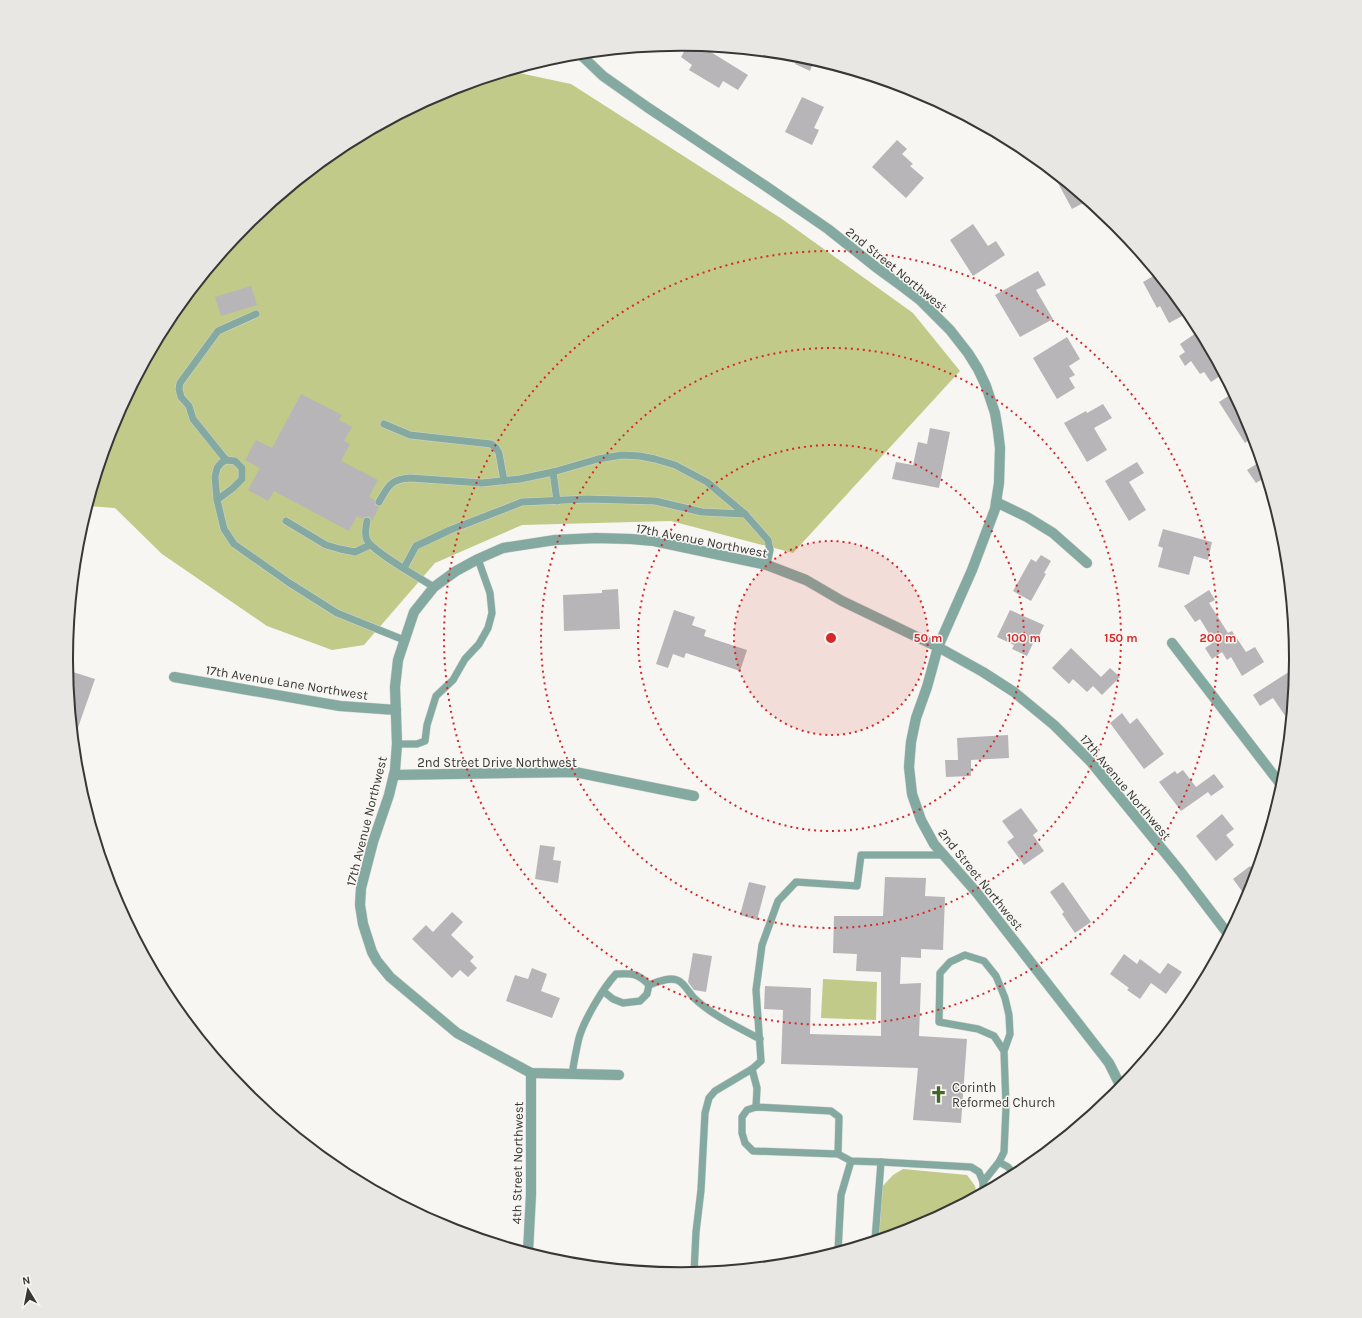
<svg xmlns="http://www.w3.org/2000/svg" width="1362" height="1318" viewBox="0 0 1362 1318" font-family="Karla,sans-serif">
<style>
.green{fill:#c1ca88}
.building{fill:#b8b5b8}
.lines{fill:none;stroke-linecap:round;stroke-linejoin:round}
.lane-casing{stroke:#d5d4d0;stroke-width:8}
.street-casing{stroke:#d5d4d0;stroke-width:11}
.lane{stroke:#83a9a0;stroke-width:7}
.street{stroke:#83a9a0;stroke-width:10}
.ring{fill:none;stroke:#d62828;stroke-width:2;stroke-dasharray:2 4}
.labels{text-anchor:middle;stroke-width:3;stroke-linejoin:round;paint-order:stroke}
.street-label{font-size:13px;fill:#373735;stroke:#f8f6f2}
.poi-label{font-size:13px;fill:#373735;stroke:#f8f6f2;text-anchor:start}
.rim{fill:none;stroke:#373735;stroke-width:2}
.centre{fill:#d62828;stroke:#f8f6f2;stroke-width:2}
.ring-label{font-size:12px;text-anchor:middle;font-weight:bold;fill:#d62828;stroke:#f8f6f2;stroke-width:3;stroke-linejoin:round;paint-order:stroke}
</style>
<rect width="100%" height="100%" fill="#f8f6f2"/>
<!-- green -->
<g class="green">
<polygon points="510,71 571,84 782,219 913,313 960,371 793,553 671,521 522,525 435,563 364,645 332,650 267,626 162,554 115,508 88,506 113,423 170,317 246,224 340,148 446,91"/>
<polygon points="823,979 877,982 876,1020 821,1018"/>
<polygon points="903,1169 967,1175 975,1186 977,1195 916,1227 879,1239 882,1187 893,1175"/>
</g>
<!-- building -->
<g class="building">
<polygon points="688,45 701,46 748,75 738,90 723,81 719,88 689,70 692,65 681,57"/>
<polygon points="799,56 814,60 810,71 795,64"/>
<polygon points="802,97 824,107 814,128 819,130 812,145 785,132"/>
<polygon points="897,140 907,149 902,154 913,164 910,166 924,178 906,198 872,167"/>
<polygon points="1052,172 1053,172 1087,201 1072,209"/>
<polygon points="973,224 988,246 996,241 1005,255 973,276 950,240"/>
<polygon points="1038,271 1046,285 1036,290 1053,319 1020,337 995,295"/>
<polygon points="1157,274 1179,302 1186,314 1169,323 1160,306 1157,308 1143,282"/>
<polygon points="251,286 257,305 221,316 215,297"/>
<polygon points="1199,331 1223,374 1211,382 1204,372 1200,374 1191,361 1185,366 1179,356 1185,352 1180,344"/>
<polygon points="1067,337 1080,359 1069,366 1075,375 1069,378 1075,388 1057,399 1033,358"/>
<polygon points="1233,393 1249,424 1253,437 1245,443 1219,402"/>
<polygon points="301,394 342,415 339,420 352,427 344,441 350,444 341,461 378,480 369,497 375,500 375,505 379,507 372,521 370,517 368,516 365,517 362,519 357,516 349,531 274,491 268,501 248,490 260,468 245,460 256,440 272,448"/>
<polygon points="1103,404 1112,418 1094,428 1107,450 1087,462 1064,423 1086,411 1087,413"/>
<polygon points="930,428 950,432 939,488 892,479 896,462 913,465 918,442 927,444"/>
<polygon points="1261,461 1266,477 1256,483 1247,470"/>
<polygon points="1137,462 1144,473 1129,482 1146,510 1129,521 1105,481"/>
<polygon points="1163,529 1212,542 1208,560 1194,556 1189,575 1158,567 1163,548 1158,546"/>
<polygon points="1041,555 1051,561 1044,573 1046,574 1031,601 1013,591 1031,559 1036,562"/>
<polygon points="618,589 620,629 564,631 563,595 602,593 602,590"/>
<polygon points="1209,590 1215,600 1209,603 1228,633 1232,631 1246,652 1255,647 1264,662 1242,676 1231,657 1227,660 1222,652 1212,659 1205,648 1214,642 1200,619 1195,622 1184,606"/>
<polygon points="674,610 695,617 692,625 706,630 704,636 747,650 740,671 686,653 684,658 673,654 668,668 656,664"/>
<polygon points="1010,610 1044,625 1039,636 1037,635 1027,656 1012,649 1014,645 997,637"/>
<polygon points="1071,648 1101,677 1110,668 1120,677 1102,695 1093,686 1087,692 1073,679 1069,684 1052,668"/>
<polygon points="1295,668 1290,723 1273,698 1260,706 1253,695"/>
<polygon points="73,672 95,679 74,739 68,684"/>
<polygon points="1122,713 1130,724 1137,718 1164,754 1144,769 1110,723"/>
<polygon points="1008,735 1009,758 971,760 971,776 946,777 945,760 958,760 957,738"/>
<polygon points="1183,770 1196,787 1214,774 1224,787 1211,796 1208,792 1181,811 1159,782 1175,771 1177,774"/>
<polygon points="1021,808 1038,831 1033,835 1044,851 1024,865 1007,842 1014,837 1002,821"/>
<polygon points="1222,814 1234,829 1226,835 1234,845 1216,861 1196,836"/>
<polygon points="540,845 555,847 553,860 561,861 558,883 535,879"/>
<polygon points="1250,866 1256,873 1247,898 1233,879"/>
<polygon points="885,877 926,878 925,896 945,897 943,950 921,949 921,958 901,957 900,984 921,983 919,1036 967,1039 961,1123 913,1120 918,1068 781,1064 783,1010 764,1009 765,986 811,988 810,1034 881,1036 881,972 856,971 857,954 833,953 834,916 883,916"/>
<polygon points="749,882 766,886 757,920 740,915"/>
<polygon points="1063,882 1091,922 1075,933 1062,914 1064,912 1050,892"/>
<polygon points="452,912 463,922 451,935 474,957 470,961 477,968 468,977 460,970 452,978 412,939 426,925 433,932"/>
<polygon points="693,953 712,956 706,992 694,990 688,982"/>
<polygon points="1124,954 1137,964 1140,959 1160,974 1168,963 1182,972 1166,994 1151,983 1140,999 1127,990 1129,988 1110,974"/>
<polygon points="532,968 547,974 541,991 560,998 552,1018 506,1001 515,975 528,979"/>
</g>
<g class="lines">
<defs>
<g id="lane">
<polyline points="384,424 410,435 491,444 496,448 499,453 504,481"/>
<polyline points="226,460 193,419 189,406 181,397 179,389 180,383 218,331 256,314"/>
<polyline points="553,472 557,501"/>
<polyline points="217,500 233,488 242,479 242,468 235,461 226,460 221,463 217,468 215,477 217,500 224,529 234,544 288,582 337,613 404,640"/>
<path d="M379,502C388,486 391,479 410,478L482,483L520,479L553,472L598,459L622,455L640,456L655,459L675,465L707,482L745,514L768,540L770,550L767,565"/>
<polyline points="286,521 326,545 340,549 355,552 370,545"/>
<path d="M367,521C366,528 364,534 367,540C373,552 420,578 434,587"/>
<polyline points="404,568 416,546 450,530 522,502 587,499 655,501 702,512 745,514"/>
<polyline points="397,744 417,744 425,741 427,725 436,696 453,680 465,659 479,644 488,628 492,613 490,593 478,559"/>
<path d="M649,985C657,982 668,977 677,980C685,983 688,992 694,998C713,1016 738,1027 760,1039"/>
<polyline points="752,1069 757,1088 756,1107"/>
<path d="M572,1074C574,1062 576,1050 579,1038C584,1020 603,988 616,974C631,973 638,973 649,985L647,994L640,1001L623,1003L613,999L603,991"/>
<polyline points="838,1154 839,1117 831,1111 756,1107 747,1110 742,1117 742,1133 745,1143 753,1151 838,1154 851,1161 881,1162"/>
<polyline points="999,1162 1008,1167 1015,1175"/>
<polyline points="983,1182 999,1162 1004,1152 1006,1107 1004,1051 994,1036 978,1029 939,1022 940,973 950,962 965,955 984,961 996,976 1005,998 1009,1015 1010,1034 1004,1051"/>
<polyline points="875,1240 881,1162 971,1167 979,1172 983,1182 983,1192"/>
<polyline points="838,1251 841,1195 851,1161"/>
<polyline points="694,1273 696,1232 701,1190 705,1113 709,1098 715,1091 752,1069 761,1061 756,990 762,945 778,901 796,882 857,886 861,855 944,855"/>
</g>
<g id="street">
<polyline points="580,54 603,76 647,107 767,187 828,229 877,268 903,287 920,300 950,330 968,353 978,369 986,386 995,413 998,431 1000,448 999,483 995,509 972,570 938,647 927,687 916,718 911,742 909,767 912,794 921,820 934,844 977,893 1109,1063 1121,1087"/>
<polyline points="996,502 1027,517 1053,533 1087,563"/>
<polyline points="1172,643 1282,786"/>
<polyline points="174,677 340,706 396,710"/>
<polyline points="394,775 575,772 694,796"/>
<polyline points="619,1075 531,1073 457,1033 390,977 377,961 372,952 363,924 360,905 361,888 373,842 389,795 395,770 397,744 395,687 398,660 414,612 434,587 456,571 478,559 503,548 555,540 596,538 631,539 654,541 767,565 806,580 842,601 938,647 983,672 1014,692 1054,725 1091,762 1180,871 1228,934"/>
<polyline points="528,1252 531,1194 531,1073"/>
</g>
</defs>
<!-- lane casing -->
<use href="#lane" class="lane-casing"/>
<!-- street casing -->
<use href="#street" class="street-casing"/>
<!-- lane -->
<use href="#lane" class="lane"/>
<!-- street -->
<use href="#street" class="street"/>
</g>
<!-- distance rings -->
<circle cx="831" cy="638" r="97" fill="#d62828" fill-opacity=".12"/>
<g class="ring">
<circle cx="831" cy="638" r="97"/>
<circle cx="831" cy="638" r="193"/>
<circle cx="831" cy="638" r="290"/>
<circle cx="831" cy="638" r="387"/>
</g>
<!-- icons -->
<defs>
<symbol id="church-bare" viewBox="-9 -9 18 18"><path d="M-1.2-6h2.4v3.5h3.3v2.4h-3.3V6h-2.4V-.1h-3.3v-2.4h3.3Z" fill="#426a24" stroke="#f8f6f2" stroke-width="2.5" paint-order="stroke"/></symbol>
</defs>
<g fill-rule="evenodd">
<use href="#church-bare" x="926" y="1082" width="25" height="25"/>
</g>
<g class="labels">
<!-- street labels -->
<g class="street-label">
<text transform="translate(897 269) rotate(39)" y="5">2nd Street Northwest</text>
<text transform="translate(702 540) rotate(11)" y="5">17th Avenue Northwest</text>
<text transform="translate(287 682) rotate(9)" y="5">17th Avenue Lane Northwest</text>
<text x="497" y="767">2nd Street Drive Northwest</text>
<text transform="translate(1126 787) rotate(50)" y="5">17th Avenue Northwest</text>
<text transform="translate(366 821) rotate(-76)" y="5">17th Avenue Northwest</text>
<text transform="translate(981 879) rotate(51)" y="5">2nd Street Northwest</text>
<text transform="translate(517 1163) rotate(-89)" y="5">4th Street Northwest</text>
</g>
<!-- poi labels -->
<g class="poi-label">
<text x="952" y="1092">Corinth<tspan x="952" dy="15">Reformed Church</tspan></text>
</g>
</g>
<!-- crop -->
<path d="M0 0H1362V1318H0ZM73 659a608 608 0 1 1 1216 0a608 608 0 1 1-1216 0Z" fill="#e9e7e3" fill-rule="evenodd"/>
<path class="rim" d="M73 659a608 608 0 1 1 1216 0a608 608 0 1 1-1216 0Z"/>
<circle cx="831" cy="638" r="6" class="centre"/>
<g class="ring-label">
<text x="928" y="642">50 m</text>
<text x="1024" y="642">100 m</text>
<text x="1121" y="642">150 m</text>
<text x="1218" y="642">200 m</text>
</g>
<!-- north arrow -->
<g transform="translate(28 1290) rotate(350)" stroke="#f8f6f2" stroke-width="3" paint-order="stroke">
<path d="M0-3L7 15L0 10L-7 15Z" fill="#373735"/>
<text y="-6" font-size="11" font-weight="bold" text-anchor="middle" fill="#373735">N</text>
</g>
</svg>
